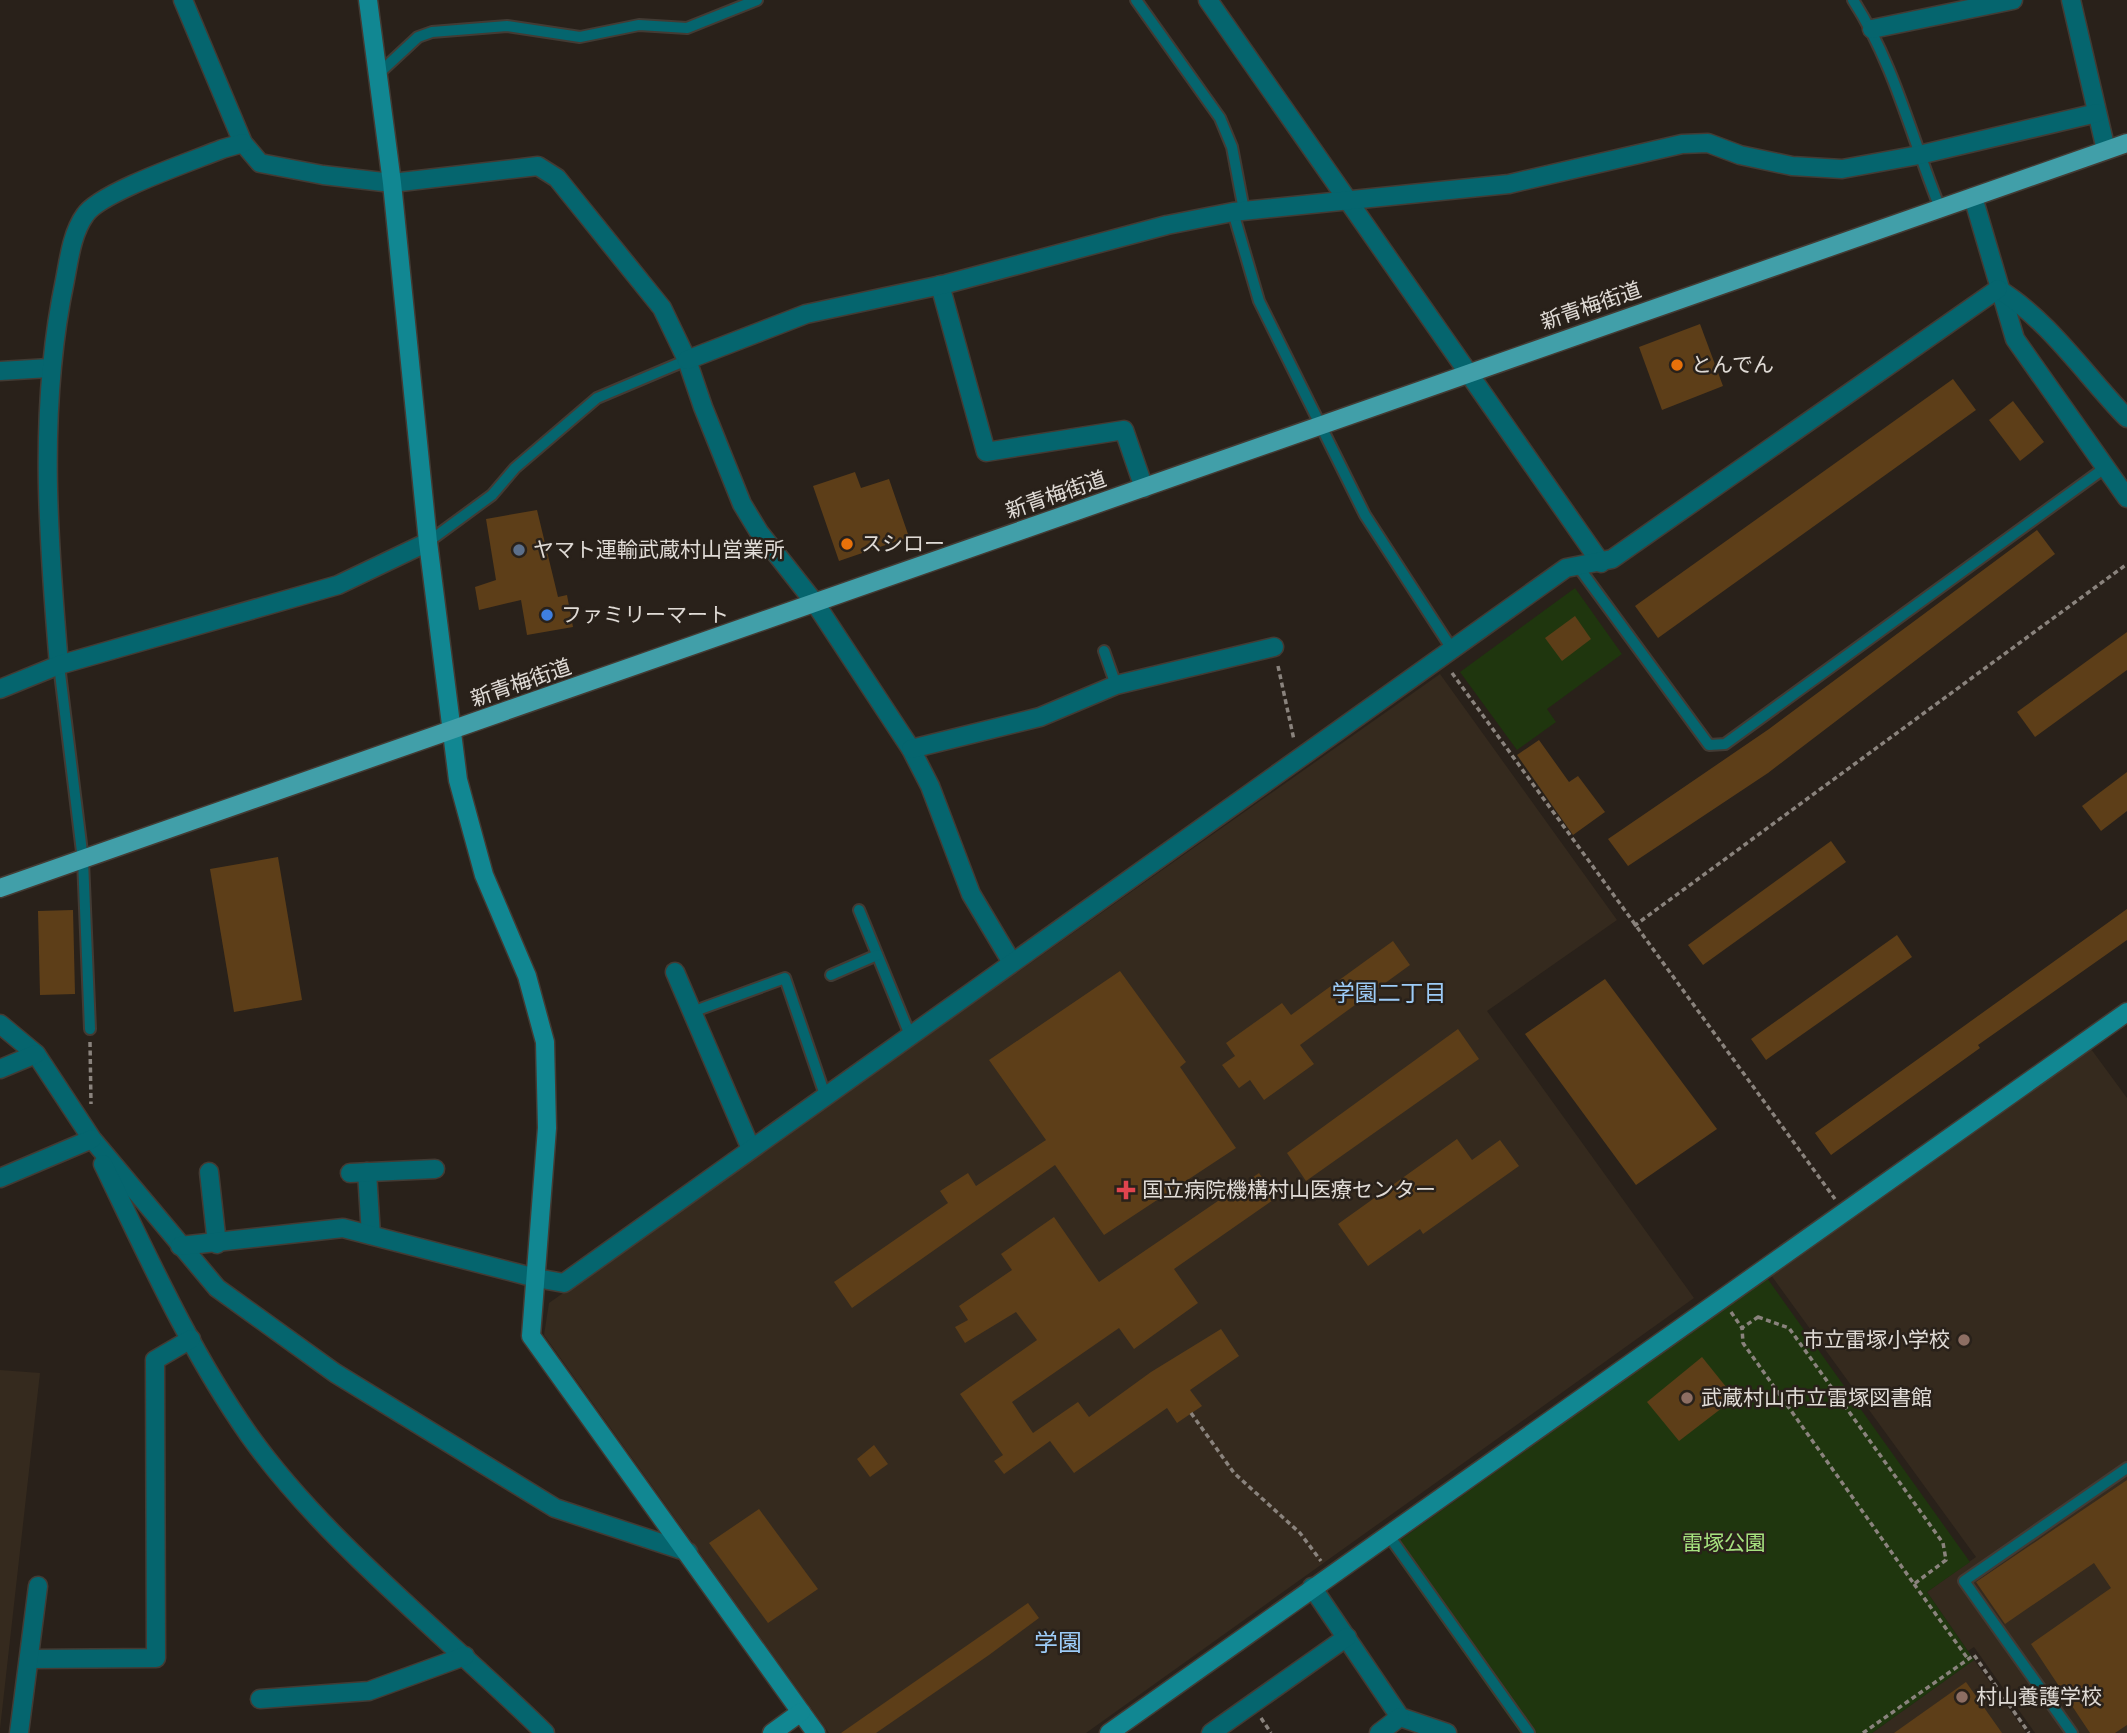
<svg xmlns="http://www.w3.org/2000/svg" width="2127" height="1733" viewBox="0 0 2127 1733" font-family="'Archivo Narrow','Noto Sans JP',sans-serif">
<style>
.built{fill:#352a1e}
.green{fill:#1f360e}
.building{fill:#5d3e18}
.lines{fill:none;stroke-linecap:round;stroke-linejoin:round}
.lane-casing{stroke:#433b34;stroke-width:14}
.street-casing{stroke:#433b34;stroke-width:21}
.secondary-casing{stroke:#433b34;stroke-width:21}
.primary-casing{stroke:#433b34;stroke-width:21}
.path{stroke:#8a837d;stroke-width:3.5;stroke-dasharray:5 3.5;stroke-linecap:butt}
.lane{stroke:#05656e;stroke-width:10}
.street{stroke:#05656e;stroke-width:18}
.secondary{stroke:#118792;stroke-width:18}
.primary{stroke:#419fa9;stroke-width:18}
.food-dot{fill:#e8710a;stroke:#29211a;stroke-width:2.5}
.service-dot{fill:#5c6f8a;stroke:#29211a;stroke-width:2.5}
.shop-dot{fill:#3f7fe0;stroke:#29211a;stroke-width:2.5}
.health-dot{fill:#e0444e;stroke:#29211a;stroke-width:2.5}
.education-dot{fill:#8d6e63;stroke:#29211a;stroke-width:2.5}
.labels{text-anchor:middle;stroke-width:5;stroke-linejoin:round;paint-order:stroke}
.street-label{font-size:21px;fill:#e0dbd6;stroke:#29211a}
.poi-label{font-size:21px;fill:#e0dbd6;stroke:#29211a;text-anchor:start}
.park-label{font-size:21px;fill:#a6e27f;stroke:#29211a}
.neighbourhood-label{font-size:23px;fill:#9dccf8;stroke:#29211a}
.quarter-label{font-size:24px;fill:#9dccf8;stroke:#29211a}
</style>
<rect width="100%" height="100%" fill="#29211a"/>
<!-- built -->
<g class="built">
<polygon points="1440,674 1617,920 1487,1011 1694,1298 1086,1733 829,1733 544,1335 549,1303"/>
<polygon points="2091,1049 2127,1098 2127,1733 2035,1733 1974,1647 1968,1651 1927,1592 1976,1557 1771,1275"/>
<polygon points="0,1370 40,1373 0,1729"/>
<polygon points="1974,1660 2026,1733 1872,1733"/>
</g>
<!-- green -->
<g class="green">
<polygon points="1575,588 1622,654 1547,709 1556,722 1517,750 1460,672"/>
<polygon points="1767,1278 1970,1562 1927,1592 1974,1660 1872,1733 1520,1733 1389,1548"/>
</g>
<!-- building -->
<g class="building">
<polygon points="1700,324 1723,386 1662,410 1639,347"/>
<polygon points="1953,379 1976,410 1658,638 1635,606"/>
<polygon points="2013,401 2044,442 2020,461 1989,420"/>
<polygon points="855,472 861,488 889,479 909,537 839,561 813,486"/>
<polygon points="537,510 558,597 567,595 573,627 527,635 521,600 479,610 475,587 496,580 486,519"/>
<polygon points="2037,530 2055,554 1768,773 1628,866 1608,839 1769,729"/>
<polygon points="1575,616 1591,639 1562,661 1545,638"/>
<polygon points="2127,632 2127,670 2035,737 2017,712"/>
<polygon points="1539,740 1569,782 1578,776 1605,812 1573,835 1517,755"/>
<polygon points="2127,772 2127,811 2101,831 2082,806"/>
<polygon points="1831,841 1846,862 1703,965 1688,945"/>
<polygon points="278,857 302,1000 234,1012 210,869"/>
<polygon points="2127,909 2127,940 1978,1045 1980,1048 1831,1155 1815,1133"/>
<polygon points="73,910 75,994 40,995 38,911"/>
<polygon points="1897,935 1912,957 1766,1060 1751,1039"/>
<polygon points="1393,941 1410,965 1300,1045 1314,1064 1264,1100 1250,1080 1239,1088 1222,1065 1235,1056 1226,1043 1282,1003 1291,1015"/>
<polygon points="1120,971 1186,1062 1180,1067 1236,1148 1104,1235 1055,1165 852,1308 834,1282 948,1203 940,1191 968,1173 976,1186 1046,1140 989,1060"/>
<polygon points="1605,979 1717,1129 1636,1185 1525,1034"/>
<polygon points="1458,1029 1479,1059 1306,1181 1287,1153"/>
<polygon points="1457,1139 1472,1160 1500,1140 1519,1166 1423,1234 1420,1229 1368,1266 1338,1224"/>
<polygon points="1259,1173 1276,1198 1174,1269 1198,1303 1134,1349 1119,1328 1012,1402 1033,1433 1078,1402 1089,1417 1151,1372 1221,1329 1239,1356 1190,1390 1202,1406 1177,1423 1167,1408 1074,1473 1050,1441 1004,1474 994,1461 1003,1455 960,1394 1037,1340 1016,1312 965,1343 955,1327 968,1320 959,1306 1012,1270 1001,1254 1054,1217 1099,1282"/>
<polygon points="1702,1357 1735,1398 1679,1441 1647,1402"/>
<polygon points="874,1445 888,1464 870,1477 857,1459"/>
<polygon points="2127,1480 2127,1725 2115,1733 2090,1733 2031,1644 2111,1588 2094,1563 2005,1624 1976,1582"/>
<polygon points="759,1509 818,1589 768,1623 709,1543"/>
<polygon points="1028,1603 1039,1618 989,1655 876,1733 841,1733"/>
<polygon points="1966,1682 2002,1733 1894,1733"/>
</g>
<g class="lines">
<defs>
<g id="lane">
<polyline points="1136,0 1220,118 1232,147 1243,205 1233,212 1259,301 1365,515 1452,649"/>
<path d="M1853,0C1894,63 1912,139 1940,208"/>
<polyline points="377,75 418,37 432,32 507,26 580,37 639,25 687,28 757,0"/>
<polyline points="428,542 492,495 515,468 597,398 687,360"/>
<polyline points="1577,565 1709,745 1725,744 2106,467"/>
<polyline points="1104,651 1116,685"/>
<polyline points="59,665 83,860 90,1029"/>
<polyline points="859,910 910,1035"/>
<polyline points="831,975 877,955"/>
<polyline points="692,1012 785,978 825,1095"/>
<polyline points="1387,1533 1529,1733"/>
<polyline points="2072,1733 1964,1581 2127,1468"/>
</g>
<g id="street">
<polyline points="183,0 243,143 260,163 323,175 392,183 538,166 557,178 662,308 687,360 703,407 742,504 759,532 815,603 911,749 930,786 971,894 1011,961"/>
<polyline points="1208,0 1601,563"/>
<polyline points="2071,0 2106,150"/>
<polyline points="1872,29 2013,0"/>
<polyline points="1973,197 2015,339 2127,498"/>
<polyline points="940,285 986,452 1124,430 1144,488"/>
<path d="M1998,289C2049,320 2085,375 2127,418"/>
<polyline points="687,360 806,314 946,284 1167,225 1233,212 1509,184 1682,144 1708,143 1740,155 1792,166 1842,169 1919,155 2097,113"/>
<polyline points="0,371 49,368"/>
<path d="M59,665C48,537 38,407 65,280C69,259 72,233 85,215C100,192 193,161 222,149L243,143"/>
<polyline points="0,689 59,665 338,585 428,542"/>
<polyline points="911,749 1040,717 1116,685 1274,647"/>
<polyline points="675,972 751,1149"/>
<polyline points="0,1024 36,1054 92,1139 217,1288 335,1373 555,1508 688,1552"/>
<polyline points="0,1069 36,1054"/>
<path d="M103,1164C148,1257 190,1351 249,1435C326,1543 450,1639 545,1733"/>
<polyline points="209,1172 217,1244"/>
<polyline points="367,1172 371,1235"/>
<polyline points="350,1173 435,1169"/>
<polyline points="0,1178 92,1139"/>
<polyline points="180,1246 343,1228 536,1278 564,1283 1566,568 1612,559 1998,289"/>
<polyline points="1312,1587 1400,1717 1447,1733"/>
<polyline points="31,1659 156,1658 155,1360 191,1339"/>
<polyline points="260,1699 369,1691 465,1656"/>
<polyline points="19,1733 38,1586"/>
<polyline points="1211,1733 1347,1637"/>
<polyline points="1379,1733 1400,1717"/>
</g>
<g id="secondary">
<polyline points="368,0 392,183 428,542 458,780 484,875 527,976 545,1042 547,1128 531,1336 816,1733"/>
<polyline points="772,1733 801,1712"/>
<polyline points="1109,1733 2127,1012"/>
</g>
<polyline id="primary" points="0,888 2127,143"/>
</defs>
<!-- lane casing -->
<use href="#lane" class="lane-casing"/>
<!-- street casing -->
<use href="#street" class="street-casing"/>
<!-- secondary casing -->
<use href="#secondary" class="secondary-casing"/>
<!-- primary casing -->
<use href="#primary" class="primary-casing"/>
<!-- path -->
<g class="path">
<polyline points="1278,666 1294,740"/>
<polyline points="1452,673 1835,1199"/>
<polyline points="1634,926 2127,564"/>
<polyline points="90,1042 91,1104"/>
<polyline points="1731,1312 1742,1328"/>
<polygon points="1758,1317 1789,1328 1943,1543 1946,1560 1914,1584 1743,1343 1742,1328"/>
<polyline points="1191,1413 1234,1473 1300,1533 1321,1561"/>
<polyline points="1914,1584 1968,1659"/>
<polyline points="1261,1718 1271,1733"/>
<polyline points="1863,1733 1974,1655 2029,1733"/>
</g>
<!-- lane -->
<use href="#lane" class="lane"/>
<!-- street -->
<use href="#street" class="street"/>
<!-- secondary -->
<use href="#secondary" class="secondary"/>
<!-- primary -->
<use href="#primary" class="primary"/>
</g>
<!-- markers -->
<g class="food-dot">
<circle cx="1677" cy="365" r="7"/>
<circle cx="847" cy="544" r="7"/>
</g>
<circle class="service-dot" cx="519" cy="550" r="7"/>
<circle class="shop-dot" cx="547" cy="615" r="7"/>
<path class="health-dot" d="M1122.5 1179.5h7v7h7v7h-7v7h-7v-7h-7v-7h7z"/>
<g class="education-dot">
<circle cx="1964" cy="1340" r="7"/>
<circle cx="1687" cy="1398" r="7"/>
<circle cx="1962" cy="1697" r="7"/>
</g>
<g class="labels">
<!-- street labels -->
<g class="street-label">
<text transform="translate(1591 306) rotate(-19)" y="7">新青梅街道</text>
<text transform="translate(1056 495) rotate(-19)" y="7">新青梅街道</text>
<text transform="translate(521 683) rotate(-19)" y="7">新青梅街道</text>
</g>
<!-- poi labels -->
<g class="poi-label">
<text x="1691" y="372">とんでん</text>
<text x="861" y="551">スシロー</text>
<text x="533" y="557">ヤマト運輸武蔵村山営業所</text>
<text x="561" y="622">ファミリーマート</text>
<text x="1142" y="1197">国立病院機構村山医療センター</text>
<text x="1950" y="1347" text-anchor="end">市立雷塚小学校</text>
<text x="1701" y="1405">武蔵村山市立雷塚図書館</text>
<text x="1976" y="1704">村山養護学校</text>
</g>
<!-- park labels -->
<g class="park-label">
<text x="1724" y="1550">雷塚公園</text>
</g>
<!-- neighbourhood labels -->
<g class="neighbourhood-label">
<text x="1389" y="1001">学園二丁目</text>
</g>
<!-- quarter labels -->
<g class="quarter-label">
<text x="1058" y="1651">学園</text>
</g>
</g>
</svg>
